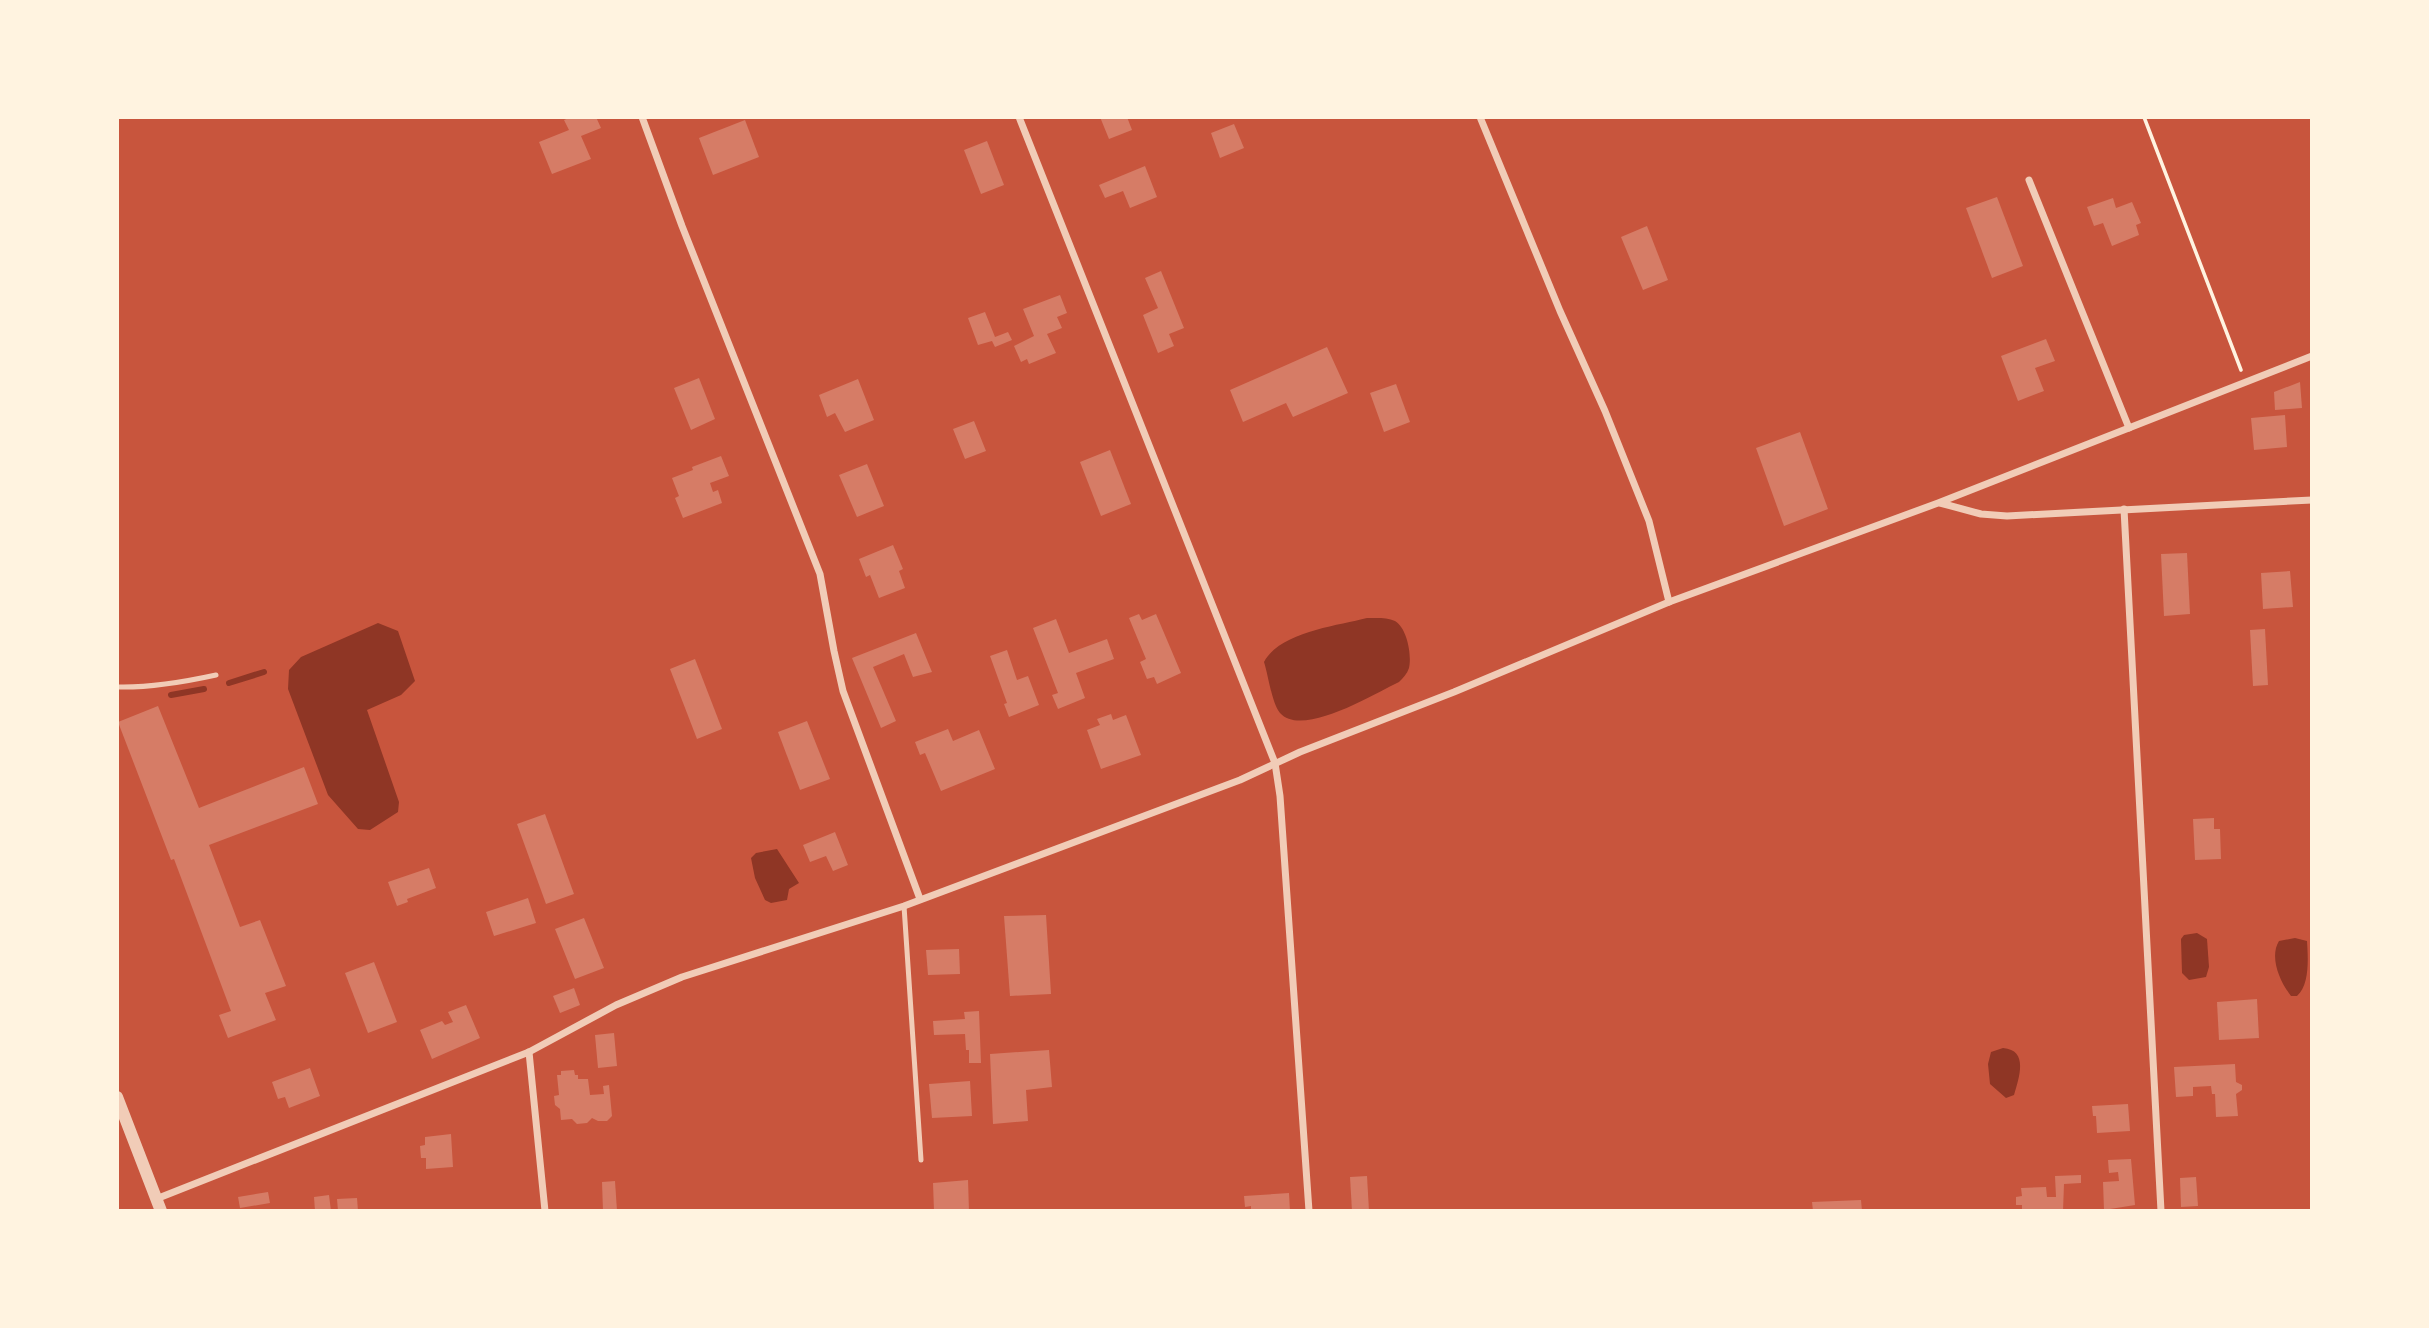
<svg xmlns="http://www.w3.org/2000/svg" width="2429" height="1328" viewBox="0 0 2429 1328" font-family="Rubik,sans-serif">
<style>
.water{fill:#8f3625}
.lines{fill:none;stroke-linecap:round;stroke-linejoin:round}
.stream{stroke:#8f3625;stroke-width:6}
.building{fill:#d67c66}
.path{stroke:#fff3e0;stroke-width:3.5}
.service{stroke:#f1ccb7;stroke-width:5}
.minor{stroke:#f1ccb7;stroke-width:7}
.tertiary{stroke:#f1ccb7;stroke-width:12}
</style>
<rect width="100%" height="100%" fill="#c8553d"/>
<!-- water -->
<g class="water">
<path d="M1367,618C1375,618 1387,617 1395,621C1407,628 1412,655 1409,668C1407,674 1403,678 1399,682C1374,694 1302,738 1280,713C1272,704 1268,674 1264,662C1280,632 1336,626 1367,618Z"/>
<polygon points="378,623 398,631 415,681 401,695 367,710 399,802 398,812 370,830 358,829 328,795 288,689 289,670 301,657"/>
<polygon points="777,849 799,883 789,889 787,900 771,903 765,900 755,878 751,858 756,853"/>
<polygon points="2197,933 2207,939 2209,967 2206,977 2189,980 2182,973 2181,939 2184,935"/>
<path d="M2295,938L2307,941C2308,957 2310,985 2297,996H2291C2280,982 2269,957 2279,941Z"/>
<path d="M2003,1048C2029,1050 2019,1078 2014,1095L2006,1098L1990,1084L1988,1064L1991,1052Z"/>
</g>
<g class="lines">
<!-- stream -->
<g class="stream">
<polyline points="229,683 264,672"/>
<polyline points="171,695 204,689"/>
</g>
</g>
<!-- building -->
<g class="building">
<polygon points="571,117 596,117 601,128 581,136 591,159 552,174 539,142 569,130 564,120"/>
<polygon points="1100,117 1127,117 1132,130 1109,139"/>
<polygon points="745,120 759,157 713,175 699,138"/>
<polygon points="1234,124 1244,148 1220,158 1211,133"/>
<polygon points="987,141 1004,185 981,194 964,150"/>
<polygon points="1145,166 1157,197 1130,208 1123,191 1105,198 1099,185"/>
<polygon points="1997,197 2023,266 1992,278 1966,208"/>
<polygon points="2113,198 2116,208 2132,202 2141,223 2136,225 2139,235 2112,246 2103,223 2094,226 2087,207"/>
<polygon points="1647,226 1668,280 1643,290 1621,237"/>
<polygon points="1161,271 1184,328 1169,334 1174,346 1158,353 1143,315 1158,308 1145,278"/>
<polygon points="1060,295 1067,313 1057,317 1062,328 1047,334 1056,353 1029,364 1027,359 1021,362 1014,346 1034,336 1023,309"/>
<polygon points="985,312 995,337 1008,332 1012,340 995,347 992,341 978,345 968,318"/>
<polygon points="2046,339 2055,361 2035,368 2044,391 2018,401 2001,356"/>
<polygon points="1327,347 1348,393 1293,417 1286,403 1243,422 1230,390"/>
<polygon points="699,378 715,419 691,430 674,388"/>
<polygon points="858,379 874,420 845,432 835,413 827,417 819,395"/>
<polygon points="2300,382 2302,408 2275,410 2274,392"/>
<polygon points="1396,384 1410,422 1384,432 1370,393"/>
<polygon points="2285,415 2287,447 2254,450 2251,418"/>
<polygon points="974,421 986,451 965,459 953,429"/>
<polygon points="1800,432 1828,509 1784,526 1756,448"/>
<polygon points="1110,450 1131,504 1101,516 1080,462"/>
<polygon points="721,456 729,476 710,483 713,492 718,490 722,503 683,518 675,498 679,496 672,478 693,470 692,467"/>
<polygon points="867,464 884,506 857,517 839,475"/>
<polygon points="893,545 903,569 899,571 905,588 879,598 870,575 866,577 859,559"/>
<polygon points="2187,553 2190,614 2164,616 2161,554"/>
<polygon points="2290,571 2293,607 2263,609 2261,573"/>
<polygon points="1139,614 1142,620 1156,614 1181,673 1157,684 1154,677 1147,679 1140,662 1146,659 1129,618"/>
<polygon points="1056,619 1069,653 1107,639 1114,659 1076,673 1085,698 1058,709 1052,695 1058,693 1033,628"/>
<polygon points="2265,629 2268,685 2253,686 2250,630"/>
<polygon points="916,633 932,672 913,677 904,654 873,667 896,721 881,728 852,658"/>
<polygon points="1007,650 1017,680 1028,676 1039,705 1009,717 1004,704 1007,703 990,656"/>
<polygon points="695,659 722,729 697,739 670,669"/>
<polygon points="158,706 199,808 304,767 318,804 209,845 240,927 260,920 286,986 265,993 276,1020 228,1038 219,1015 231,1011 174,859 171,860 118,722"/>
<polygon points="1111,714 1113,720 1126,715 1141,755 1101,769 1087,730 1100,725 1097,719"/>
<polygon points="807,721 830,779 800,790 778,732"/>
<polygon points="948,729 953,741 979,730 995,769 941,791 925,753 920,755 915,742"/>
<polygon points="545,814 574,894 546,904 517,824"/>
<polygon points="2214,818 2214,829 2220,829 2221,859 2195,860 2193,819"/>
<polygon points="835,832 848,865 833,871 826,856 810,862 803,845"/>
<polygon points="429,868 436,888 407,899 408,902 397,906 388,882"/>
<polygon points="528,898 536,923 494,936 486,912"/>
<polygon points="1046,915 1051,994 1010,996 1004,916"/>
<polygon points="584,918 604,968 575,979 555,929"/>
<polygon points="959,949 960,974 928,975 926,950"/>
<polygon points="374,962 397,1022 368,1033 345,973"/>
<polygon points="574,988 580,1005 560,1013 553,996"/>
<polygon points="2257,999 2259,1038 2219,1040 2217,1002"/>
<polygon points="466,1005 480,1038 432,1059 420,1030 442,1021 445,1025 453,1022 448,1012"/>
<polygon points="979,1011 981,1063 969,1063 969,1050 966,1050 965,1034 934,1035 933,1021 965,1019 964,1012"/>
<polygon points="614,1033 617,1066 598,1068 595,1035"/>
<polygon points="1049,1050 1052,1087 1026,1090 1028,1121 993,1124 990,1054"/>
<polygon points="2235,1064 2236,1082 2242,1085 2242,1090 2236,1094 2238,1116 2216,1117 2215,1094 2212,1094 2211,1086 2193,1087 2193,1096 2176,1097 2174,1067"/>
<polygon points="310,1068 320,1096 289,1108 285,1097 278,1099 272,1082"/>
<polygon points="574,1070 575,1075 578,1075 578,1079 588,1079 590,1095 604,1094 603,1086 609,1085 612,1116 607,1121 598,1121 592,1118 587,1123 577,1124 572,1119 561,1120 560,1109 555,1105 554,1096 559,1095 557,1075 561,1075 561,1071"/>
<polygon points="970,1081 972,1116 932,1118 929,1084"/>
<polygon points="2128,1104 2130,1131 2097,1133 2096,1116 2093,1116 2092,1106"/>
<polygon points="451,1134 453,1167 426,1169 426,1158 421,1158 420,1146 425,1145 425,1137"/>
<polygon points="2131,1159 2135,1205 2104,1210 2103,1182 2119,1181 2118,1172 2109,1173 2108,1160"/>
<polygon points="2081,1175 2081,1183 2064,1184 2063,1211 2022,1211 2022,1205 2016,1205 2016,1197 2022,1196 2021,1188 2046,1187 2047,1197 2056,1197 2055,1176"/>
<polygon points="1367,1176 1369,1211 1352,1211 1350,1177"/>
<polygon points="2196,1177 2198,1206 2181,1207 2180,1178"/>
<polygon points="968,1180 969,1211 934,1211 933,1183"/>
<polygon points="615,1181 617,1211 603,1211 602,1182"/>
<polygon points="268,1192 270,1203 240,1208 238,1197"/>
<polygon points="1289,1193 1290,1211 1251,1211 1251,1206 1245,1207 1244,1196"/>
<polygon points="329,1195 331,1211 315,1211 314,1197"/>
<polygon points="357,1198 358,1211 338,1211 337,1199"/>
<polygon points="1861,1200 1862,1211 1813,1211 1812,1202"/>
</g>
<g class="lines">
<!-- path -->
<polyline class="path" points="2144,117 2241,370"/>
<!-- service -->
<g class="service">
<path d="M117,687C151,688 184,682 216,675"/>
<polyline points="904,906 921,1160"/>
</g>
<!-- minor -->
<g class="minor">
<polyline points="642,117 682,226 820,574 834,651 843,691 920,899"/>
<polyline points="1019,117 1275,763 1280,796 1309,1211"/>
<polyline points="1480,117 1560,311 1605,411 1649,521 1669,602"/>
<polyline points="2029,180 2129,428"/>
<polyline points="1940,503 1981,514 2007,516 2312,500"/>
<polyline points="2124,509 2161,1211"/>
<polyline points="529,1052 545,1211"/>
<polyline points="156,1199 529,1052 616,1005 682,977 904,906 1240,780 1300,752 1454,692 1669,602 1938,503 2312,356"/>
</g>
<!-- tertiary -->
<polyline class="tertiary" points="117,1097 161,1211"/>
</g>
<!-- border -->
<rect width="2429" height="1328" fill="none" stroke="#fff3e0" stroke-width="238"/>
</svg>
